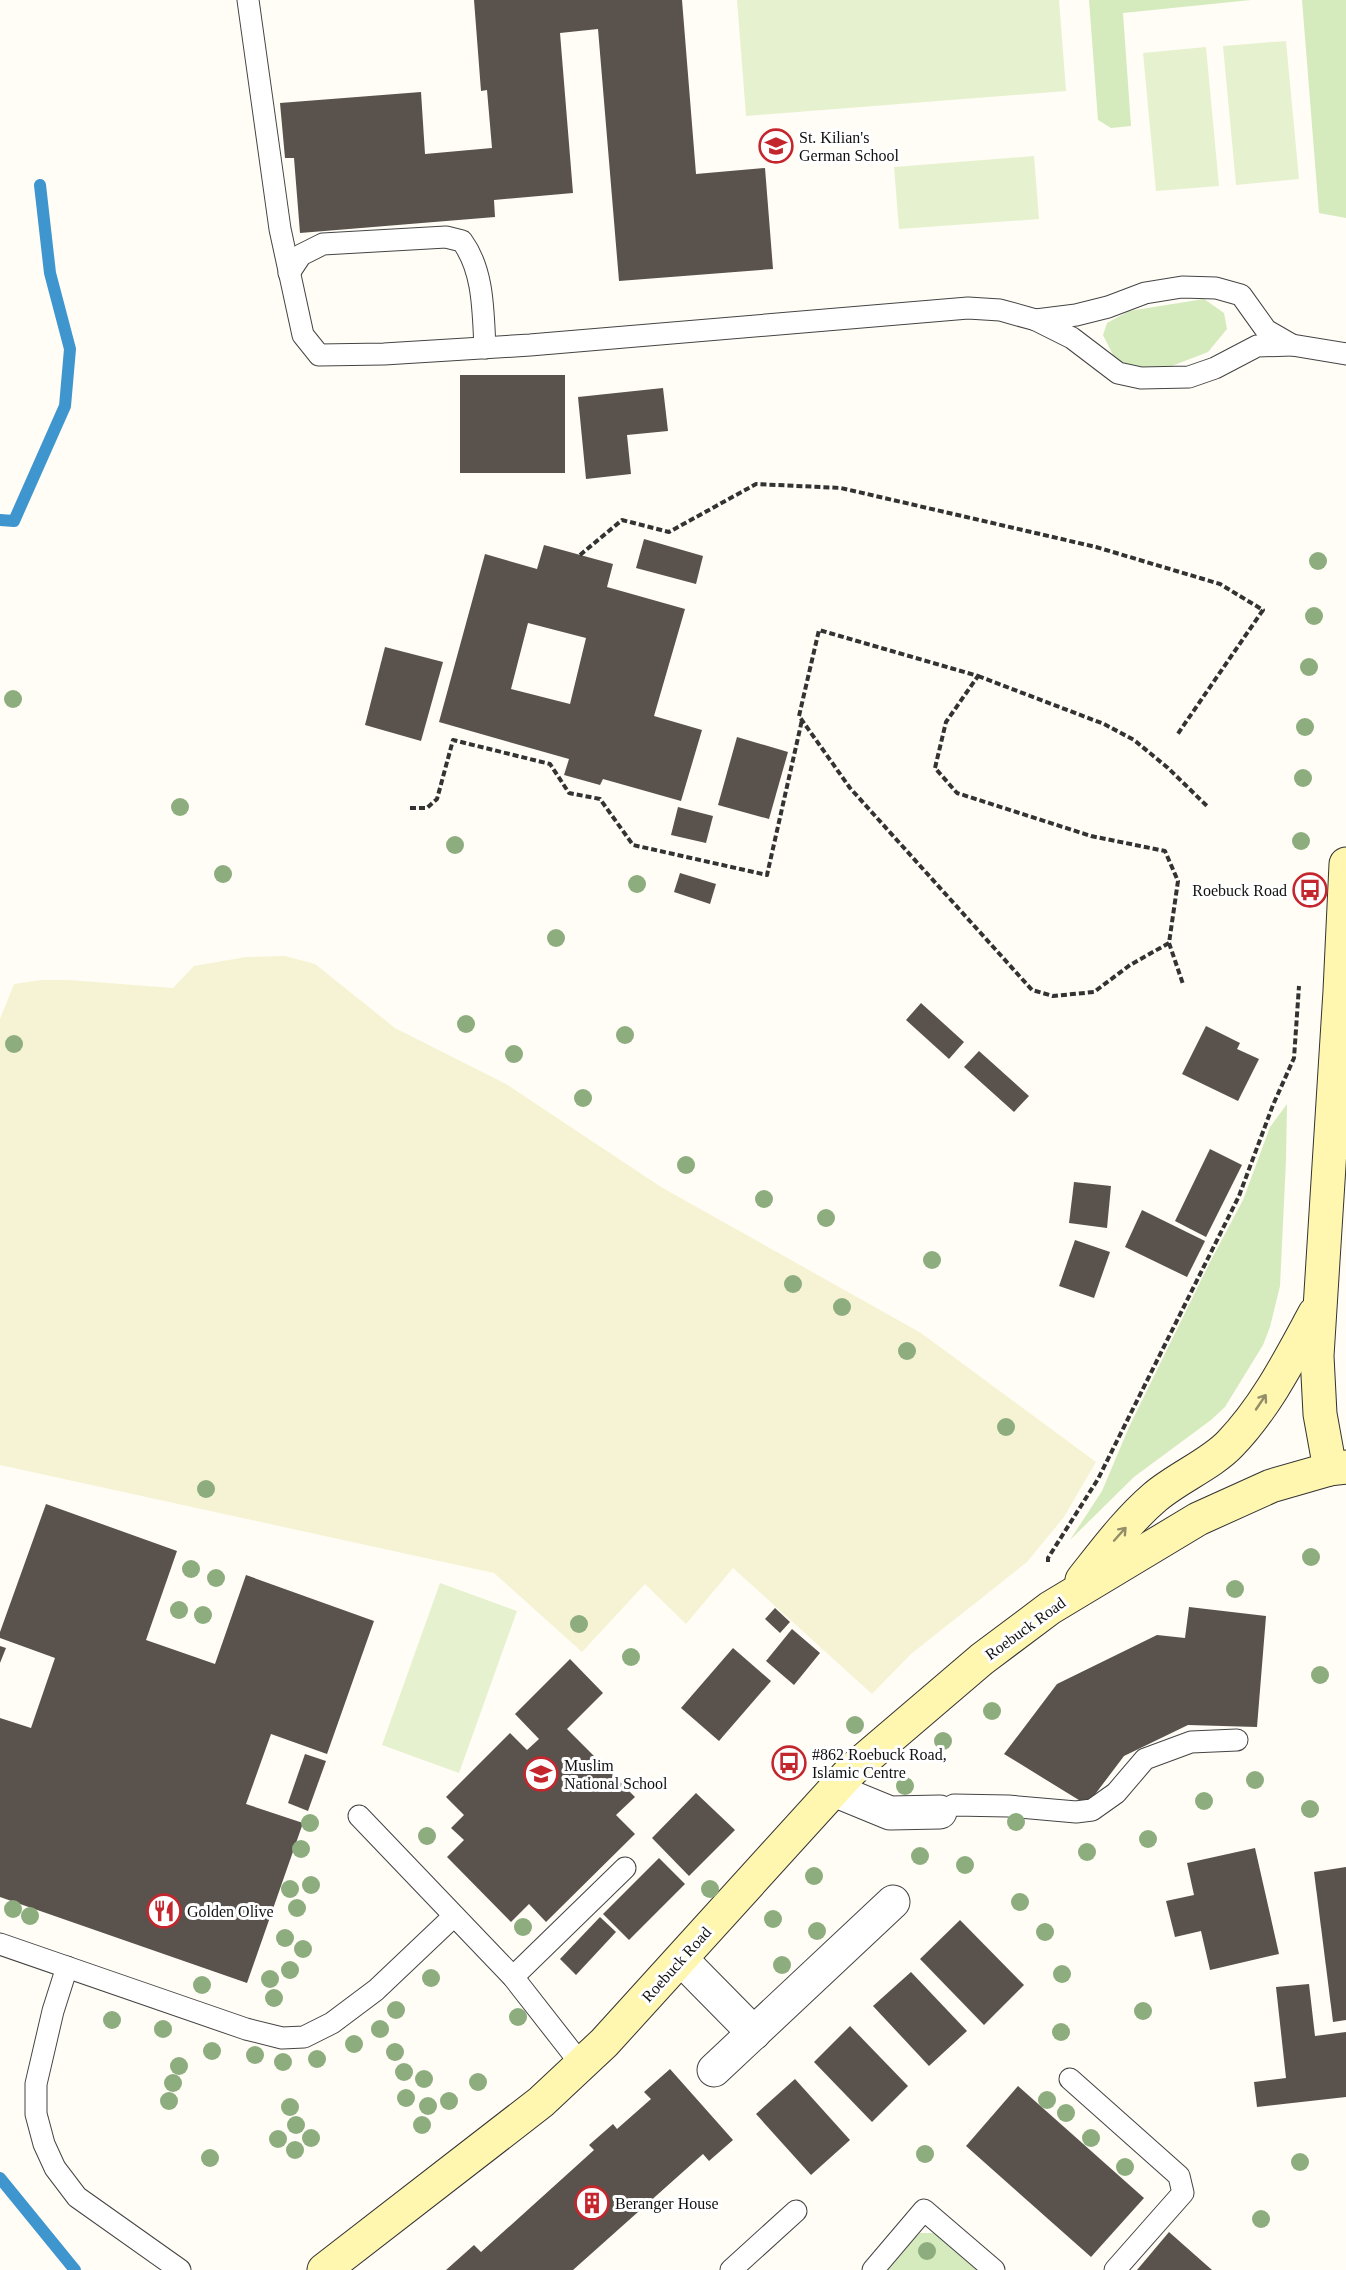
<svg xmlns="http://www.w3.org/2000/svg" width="1346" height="2270" viewBox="0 0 1346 2270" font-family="'Times New Roman',serif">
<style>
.farmland{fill:#f6f3d4}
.green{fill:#d5ebbd}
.pitch{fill:#e6f2cf}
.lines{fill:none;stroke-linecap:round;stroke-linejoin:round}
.stream{stroke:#3f96cf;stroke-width:12}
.building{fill:#5a524d;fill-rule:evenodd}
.lane-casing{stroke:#444;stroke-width:23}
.street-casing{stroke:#444;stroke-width:35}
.secondary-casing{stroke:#333;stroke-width:35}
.path{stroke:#333;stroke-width:4;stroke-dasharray:6 3;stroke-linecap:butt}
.lane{stroke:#fff;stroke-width:21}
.street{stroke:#fff;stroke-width:33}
.secondary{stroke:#fff6b0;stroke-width:33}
.tree{fill:#8dad7f}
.oneway{stroke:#948f68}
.labels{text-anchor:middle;stroke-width:6;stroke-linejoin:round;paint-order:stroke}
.poi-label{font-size:16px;fill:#111;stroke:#fff;text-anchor:start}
.street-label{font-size:16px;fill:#111;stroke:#fff}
</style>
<rect width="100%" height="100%" fill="#fffdf5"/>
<!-- farmland -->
<polygon class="farmland" points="285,956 315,964 395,1028 506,1084 661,1187 921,1333 1096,1462 1064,1517 1027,1562 911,1654 872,1694 733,1568 686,1624 645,1584 582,1652 494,1573 0,1465 0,1019 14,984 41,980 69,980 173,988 194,966 246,957"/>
<!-- green -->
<g class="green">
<polygon points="1089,0 1251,0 1123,13 1131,126 1111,128 1098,120"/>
<polygon points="1302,0 1346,0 1346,218 1319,213"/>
<polygon points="1204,299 1224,313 1227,329 1208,352 1164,369 1133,369 1117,363 1103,335 1107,323 1129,311"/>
<polygon points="1287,1104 1286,1160 1280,1286 1270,1327 1263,1345 1225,1407 1211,1420 1134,1477 1070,1540 1102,1491 1129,1427 1210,1262 1243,1200 1270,1127"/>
<polygon points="920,2233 934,2233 977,2270 886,2270"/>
</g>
<!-- pitch -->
<g class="pitch">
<polygon points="737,0 1059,0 1066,91 746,116"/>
<polygon points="1286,41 1299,179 1236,185 1223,46"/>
<polygon points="1206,47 1219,186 1156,191 1143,53"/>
<polygon points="1034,156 1039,219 899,229 894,167"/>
<polygon points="440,1583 517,1611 459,1773 382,1745"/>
</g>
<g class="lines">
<!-- stream -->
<g class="stream">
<polyline points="0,520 14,521 65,406 70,349 50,273 40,185"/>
<polyline points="0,2178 75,2270"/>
</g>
</g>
<!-- building -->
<g class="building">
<polygon points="474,0 682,0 696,174 765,168 773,269 619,281 598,29 560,33 573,193 494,200 495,217 300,233 294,158 285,158 280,103 421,92 425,154 492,148 487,90 481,91"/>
<rect x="460" y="375" width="105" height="98"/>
<polygon points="663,388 668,431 627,435 631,474 586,479 578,397"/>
<polygon points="644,539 703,556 696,584 636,568"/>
<path d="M544,545L613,564L607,587L685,609L654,716L702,730L681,801L603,779L600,785L564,775L569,759L439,722L485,554L537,569ZM528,623L586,638L570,704L511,689Z"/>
<polygon points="385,647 443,662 421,741 365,725"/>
<polygon points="737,737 788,752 769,819 718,805"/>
<polygon points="678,807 713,816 706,843 671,835"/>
<polygon points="680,873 716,884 710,904 674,892"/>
<polygon points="921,1003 964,1042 949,1059 906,1020"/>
<polygon points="1206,1026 1240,1043 1237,1049 1259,1059 1238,1101 1182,1074"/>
<polygon points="979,1051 1029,1096 1014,1112 964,1067"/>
<polygon points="1210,1149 1242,1165 1206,1237 1175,1221"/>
<polygon points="1074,1182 1111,1186 1107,1228 1069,1223"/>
<polygon points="1142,1210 1205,1241 1187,1277 1125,1247"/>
<polygon points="1075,1240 1110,1252 1094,1298 1059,1286"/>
<polygon points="46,1504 177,1551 146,1640 215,1664 246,1575 374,1621 327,1754 271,1734 246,1804 303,1823 247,1983 0,1897 0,1718 31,1728 55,1658 0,1638 0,1632"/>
<polygon points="1189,1607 1266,1616 1257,1727 1188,1725 1124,1756 1087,1805 1004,1754 1057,1684 1157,1635 1185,1638"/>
<polygon points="775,1608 790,1622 780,1633 765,1619"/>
<polygon points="792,1629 820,1653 794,1685 766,1661"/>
<polygon points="0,1646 6,1648 0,1663"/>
<polygon points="733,1648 771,1681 719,1741 681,1708"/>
<polygon points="570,1659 603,1693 567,1729 635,1797 616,1815 635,1834 546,1922 529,1904 511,1922 447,1857 464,1840 451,1828 464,1815 446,1797 510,1733 527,1750 539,1739 515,1714"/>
<polygon points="305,1754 326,1761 308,1811 288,1803"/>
<polygon points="696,1793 735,1830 689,1876 652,1838"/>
<polygon points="1255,1848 1279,1954 1210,1970 1201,1931 1175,1937 1166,1901 1194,1895 1187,1863"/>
<polygon points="659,1858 685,1884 629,1940 603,1914"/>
<polygon points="1346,1867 1346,2020 1333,2022 1314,1872"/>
<polygon points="600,1917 616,1932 576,1975 560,1959"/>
<polygon points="960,1920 1024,1985 984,2025 920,1959"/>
<polygon points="911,1972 967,2031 929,2066 873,2006"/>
<polygon points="1309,1984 1315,2036 1346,2032 1346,2097 1257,2107 1254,2082 1286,2078 1276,1987"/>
<polygon points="850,2026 908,2086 872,2122 814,2062"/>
<polygon points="670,2069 733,2140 709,2161 703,2154 573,2270 446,2270 474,2245 481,2252 594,2150 589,2145 613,2124 617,2129 651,2099 644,2092"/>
<polygon points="795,2079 850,2140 811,2175 756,2114"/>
<polygon points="1018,2086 1144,2198 1091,2257 966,2146"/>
<polygon points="1169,2232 1212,2270 1137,2270"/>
</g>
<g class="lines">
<defs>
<g id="lane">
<polyline points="248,0 280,229 303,335 319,355 384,354 530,345 968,308 1000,310 1036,320 1076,315 1108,307 1145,293 1182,287 1216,288 1241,295 1266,330 1292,345 1346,354"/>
<path d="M289,273L301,255L323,244L446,237L462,241C484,271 483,312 485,348"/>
<polyline points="1036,320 1072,338 1118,373 1141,378 1189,377 1215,368 1257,346 1292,345"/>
<polyline points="940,1812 954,1805 1008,1806 1076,1812 1092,1810 1116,1793 1145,1759 1191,1742 1237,1740"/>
<polyline points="359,1816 513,1977 581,2064"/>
<polyline points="0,1944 246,2029 282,2038 304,2037 332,2023 376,1990 454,1916"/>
<polyline points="67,1967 53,2011 36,2084 36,2114 44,2144 55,2168 77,2197 180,2270"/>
<polyline points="513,1977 625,1868"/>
<polyline points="1070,2079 1179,2176 1183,2193 1115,2270"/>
<polyline points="731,2270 796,2211"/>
<polyline points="873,2270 924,2210 994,2270"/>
</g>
<g id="street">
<polyline points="834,1790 890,1813 940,1812"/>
<polyline points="681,1959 754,2033"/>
<polyline points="714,2070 893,1902"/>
</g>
<g id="secondary">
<polyline points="1330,1469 1320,1414 1317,1356 1340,991 1346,864"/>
<path d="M1082,1580C1105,1551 1127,1521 1155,1497C1177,1478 1211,1464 1230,1444C1266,1407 1291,1357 1315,1313"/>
<polyline points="324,2270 541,2102 604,2043 852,1770 982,1659 1050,1608 1198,1519 1271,1486 1330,1469 1346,1467"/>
</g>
</defs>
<!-- lane casing -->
<use href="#lane" class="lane-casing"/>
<!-- street casing -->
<use href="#street" class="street-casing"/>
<!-- secondary casing -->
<use href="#secondary" class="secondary-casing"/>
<!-- path -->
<g class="path">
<polyline points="580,555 622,520 669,532 756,484 841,488 1096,547 1220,584 1263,610 1177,735"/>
<polyline points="978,676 1104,724 1134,740 1168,768 1208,807"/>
<polyline points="410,808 427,808 437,799 453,740 550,764 569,793 600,799 633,845 767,875 802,720"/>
<polyline points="1169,943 1130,965 1094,992 1053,996 1032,990 850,788 799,716 819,630 978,676 946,722 935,768 957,793 1091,836 1165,851 1178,881 1169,943 1183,984"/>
<polyline points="1048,1562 1048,1558 1098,1479 1239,1196 1273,1105 1294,1058 1299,986"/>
</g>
<!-- lane -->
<use href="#lane" class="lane"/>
<!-- street -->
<use href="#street" class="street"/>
<!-- secondary -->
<use href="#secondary" class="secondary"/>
</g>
<!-- trees -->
<g class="tree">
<circle cx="1318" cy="561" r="9"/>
<circle cx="1314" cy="616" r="9"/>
<circle cx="1309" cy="667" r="9"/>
<circle cx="13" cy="699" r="9"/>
<circle cx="1305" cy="727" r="9"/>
<circle cx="1303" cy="778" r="9"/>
<circle cx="180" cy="807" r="9"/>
<circle cx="1301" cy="841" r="9"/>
<circle cx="455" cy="845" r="9"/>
<circle cx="223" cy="874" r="9"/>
<circle cx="637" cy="884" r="9"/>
<circle cx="556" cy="938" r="9"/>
<circle cx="466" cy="1024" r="9"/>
<circle cx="625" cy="1035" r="9"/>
<circle cx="14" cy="1044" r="9"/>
<circle cx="514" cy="1054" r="9"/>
<circle cx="583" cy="1098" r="9"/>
<circle cx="686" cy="1165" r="9"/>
<circle cx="764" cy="1199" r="9"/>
<circle cx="826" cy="1218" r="9"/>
<circle cx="932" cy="1260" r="9"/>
<circle cx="793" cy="1284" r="9"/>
<circle cx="842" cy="1307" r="9"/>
<circle cx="907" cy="1351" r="9"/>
<circle cx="1006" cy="1427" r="9"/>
<circle cx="206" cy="1489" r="9"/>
<circle cx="1311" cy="1557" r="9"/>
<circle cx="191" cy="1569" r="9"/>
<circle cx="216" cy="1578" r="9"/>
<circle cx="1235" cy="1589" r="9"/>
<circle cx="179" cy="1610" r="9"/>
<circle cx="203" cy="1615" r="9"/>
<circle cx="579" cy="1624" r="9"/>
<circle cx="631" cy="1657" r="9"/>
<circle cx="1320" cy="1675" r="9"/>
<circle cx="992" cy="1711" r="9"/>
<circle cx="855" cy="1725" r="9"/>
<circle cx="943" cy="1741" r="9"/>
<circle cx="1255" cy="1780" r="9"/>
<circle cx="905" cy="1786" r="9"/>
<circle cx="1204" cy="1801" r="9"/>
<circle cx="1310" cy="1809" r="9"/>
<circle cx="1016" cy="1822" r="9"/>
<circle cx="310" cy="1823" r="9"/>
<circle cx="427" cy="1836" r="9"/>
<circle cx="1148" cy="1839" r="9"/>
<circle cx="301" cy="1849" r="9"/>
<circle cx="1087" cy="1852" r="9"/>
<circle cx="920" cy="1856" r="9"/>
<circle cx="965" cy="1865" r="9"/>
<circle cx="814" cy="1876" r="9"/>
<circle cx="311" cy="1885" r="9"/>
<circle cx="290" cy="1889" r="9"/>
<circle cx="710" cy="1889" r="9"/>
<circle cx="1020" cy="1902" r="9"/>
<circle cx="297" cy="1908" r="9"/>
<circle cx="13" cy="1909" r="9"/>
<circle cx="30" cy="1916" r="9"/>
<circle cx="773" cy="1919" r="9"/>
<circle cx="523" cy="1927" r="9"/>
<circle cx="817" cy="1931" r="9"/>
<circle cx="1045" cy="1932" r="9"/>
<circle cx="285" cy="1938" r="9"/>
<circle cx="303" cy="1949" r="9"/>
<circle cx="782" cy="1965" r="9"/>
<circle cx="290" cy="1970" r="9"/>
<circle cx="1062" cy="1974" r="9"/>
<circle cx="431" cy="1978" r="9"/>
<circle cx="270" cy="1979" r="9"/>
<circle cx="202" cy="1985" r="9"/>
<circle cx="274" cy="1998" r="9"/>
<circle cx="396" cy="2010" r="9"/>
<circle cx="1143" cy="2011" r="9"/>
<circle cx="518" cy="2017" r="9"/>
<circle cx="112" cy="2020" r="9"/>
<circle cx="163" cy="2029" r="9"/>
<circle cx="380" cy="2029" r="9"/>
<circle cx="1061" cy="2032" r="9"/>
<circle cx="354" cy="2044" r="9"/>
<circle cx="212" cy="2051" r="9"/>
<circle cx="395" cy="2052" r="9"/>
<circle cx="255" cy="2055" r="9"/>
<circle cx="317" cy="2059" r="9"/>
<circle cx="283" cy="2062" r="9"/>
<circle cx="179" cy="2066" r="9"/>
<circle cx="404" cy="2072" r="9"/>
<circle cx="424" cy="2079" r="9"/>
<circle cx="478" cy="2082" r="9"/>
<circle cx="173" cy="2083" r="9"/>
<circle cx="406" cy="2098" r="9"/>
<circle cx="1047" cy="2100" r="9"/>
<circle cx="169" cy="2101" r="9"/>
<circle cx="449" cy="2101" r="9"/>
<circle cx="428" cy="2106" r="9"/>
<circle cx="290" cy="2107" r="9"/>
<circle cx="1066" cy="2113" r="9"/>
<circle cx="296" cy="2125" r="9"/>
<circle cx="422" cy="2125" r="9"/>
<circle cx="311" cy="2138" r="9"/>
<circle cx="1091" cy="2138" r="9"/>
<circle cx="278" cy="2139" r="9"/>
<circle cx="295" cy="2150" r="9"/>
<circle cx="925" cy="2154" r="9"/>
<circle cx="210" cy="2158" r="9"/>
<circle cx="1300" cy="2162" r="9"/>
<circle cx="1125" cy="2167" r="9"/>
<circle cx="1261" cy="2219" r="9"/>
<circle cx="927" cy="2251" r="9"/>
</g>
<!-- one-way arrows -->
<defs><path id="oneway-shaft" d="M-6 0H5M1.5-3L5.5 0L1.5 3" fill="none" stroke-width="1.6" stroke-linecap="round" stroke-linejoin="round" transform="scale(1.5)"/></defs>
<g class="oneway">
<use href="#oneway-shaft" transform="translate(1261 1402) rotate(-56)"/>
<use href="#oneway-shaft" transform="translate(1120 1534) rotate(-48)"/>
</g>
<!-- icons -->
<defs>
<symbol id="school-ring" viewBox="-11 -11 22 22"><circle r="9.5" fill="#fff" stroke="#c4262e" stroke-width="1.5"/><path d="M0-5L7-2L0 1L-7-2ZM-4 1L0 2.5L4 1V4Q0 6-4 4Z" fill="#c4262e"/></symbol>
<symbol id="bus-ring" viewBox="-11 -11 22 22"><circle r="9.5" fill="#fff" stroke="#c4262e" stroke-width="1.5"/><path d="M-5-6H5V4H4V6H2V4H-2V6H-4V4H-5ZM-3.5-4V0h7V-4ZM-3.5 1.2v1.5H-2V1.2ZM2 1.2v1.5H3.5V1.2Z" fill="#c4262e"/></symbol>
<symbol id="restaurant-ring" viewBox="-11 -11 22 22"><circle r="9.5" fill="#fff" stroke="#c4262e" stroke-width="1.5"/><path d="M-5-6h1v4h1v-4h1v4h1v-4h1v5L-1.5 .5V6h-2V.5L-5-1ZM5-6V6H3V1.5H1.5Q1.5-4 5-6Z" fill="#c4262e"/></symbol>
<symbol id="building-ring" viewBox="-11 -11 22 22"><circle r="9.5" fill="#fff" stroke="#c4262e" stroke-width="1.5"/><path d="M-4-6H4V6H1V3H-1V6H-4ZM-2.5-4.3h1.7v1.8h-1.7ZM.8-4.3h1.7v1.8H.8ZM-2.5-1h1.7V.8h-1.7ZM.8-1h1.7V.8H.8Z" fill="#c4262e"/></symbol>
</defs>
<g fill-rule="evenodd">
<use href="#school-ring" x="757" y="127" width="38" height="38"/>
<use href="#bus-ring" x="1291" y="871" width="38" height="38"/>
<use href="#bus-ring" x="770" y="1744" width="38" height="38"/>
<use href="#school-ring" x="522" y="1755" width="38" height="38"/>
<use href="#restaurant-ring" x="145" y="1892" width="38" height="38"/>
<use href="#building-ring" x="573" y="2184" width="38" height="38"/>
</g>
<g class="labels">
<!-- poi labels -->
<g class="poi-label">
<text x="799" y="143">St. Kilian's<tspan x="799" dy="18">German School</tspan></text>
<text x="1287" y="896" text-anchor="end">Roebuck Road</text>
<text x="812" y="1760">#862 Roebuck Road,<tspan x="812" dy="18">Islamic Centre</tspan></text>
<text x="564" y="1771">Muslim<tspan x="564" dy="18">National School</tspan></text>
<text x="187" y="1917">Golden Olive</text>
<text x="615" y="2209">Beranger House</text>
</g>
<!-- street labels -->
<g class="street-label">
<text transform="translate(1025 1628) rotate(-36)" y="6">Roebuck Road</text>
<text transform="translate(676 1964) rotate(-48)" y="6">Roebuck Road</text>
</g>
</g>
</svg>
